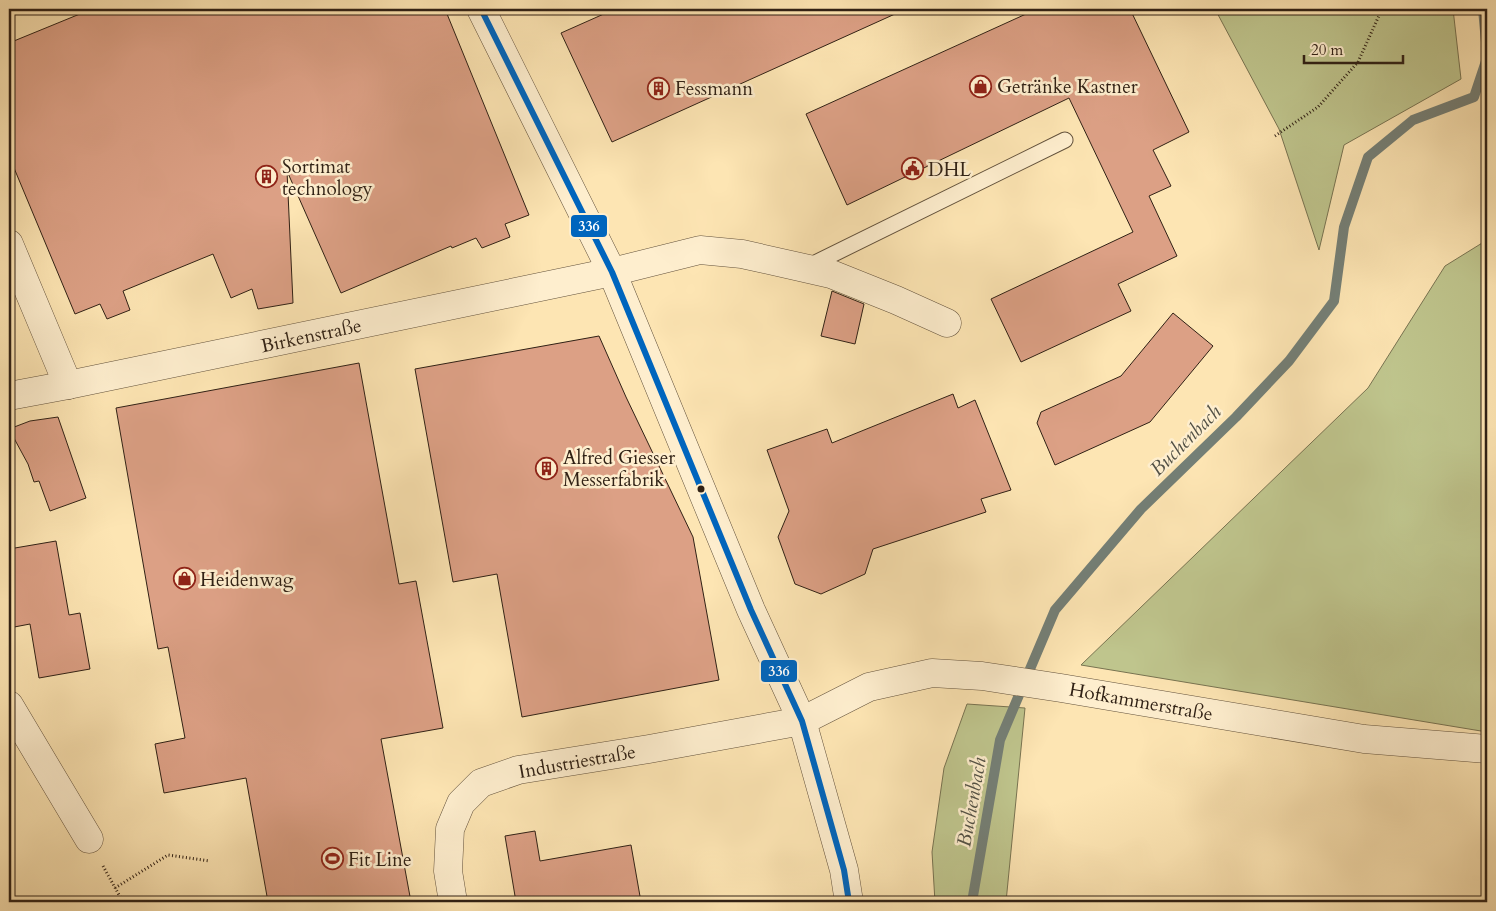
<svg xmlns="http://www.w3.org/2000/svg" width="1496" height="911" viewBox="0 0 1496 911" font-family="Cardo,serif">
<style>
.green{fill:#bfc58d;stroke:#787351}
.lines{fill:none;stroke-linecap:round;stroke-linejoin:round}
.stream{stroke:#747f76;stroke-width:10}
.building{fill:#dca085;stroke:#302115}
.service-casing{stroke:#63523c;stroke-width:17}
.minor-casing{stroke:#63523c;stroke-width:29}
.tertiary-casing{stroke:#63523c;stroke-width:29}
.path{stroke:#302115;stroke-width:3;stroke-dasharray:1 2.5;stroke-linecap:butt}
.service{stroke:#feeece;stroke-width:15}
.minor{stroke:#feeece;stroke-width:28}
.tertiary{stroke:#feeece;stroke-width:28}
.bus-1-casing{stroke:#feeece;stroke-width:10}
.bus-1{stroke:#0065bd;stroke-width:6}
.bus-dot{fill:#302115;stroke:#feeece;stroke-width:2}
.labels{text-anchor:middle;stroke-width:5;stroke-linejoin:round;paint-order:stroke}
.poi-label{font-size:19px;fill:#302115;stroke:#feeece;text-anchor:start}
.street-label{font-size:19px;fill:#302115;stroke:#feeece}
.water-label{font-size:20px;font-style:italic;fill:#525045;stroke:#feeece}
.line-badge{stroke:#feeece;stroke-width:2}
.badge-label{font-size:14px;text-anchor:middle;font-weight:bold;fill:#fff}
</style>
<rect width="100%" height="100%" fill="#fde5b3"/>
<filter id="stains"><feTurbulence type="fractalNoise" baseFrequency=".004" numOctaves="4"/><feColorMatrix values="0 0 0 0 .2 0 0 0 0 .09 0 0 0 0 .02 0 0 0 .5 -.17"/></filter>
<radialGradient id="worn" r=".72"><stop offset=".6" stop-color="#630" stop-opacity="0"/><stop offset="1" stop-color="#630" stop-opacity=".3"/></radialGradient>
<!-- green -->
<g class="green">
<polygon points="1215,9 1453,9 1461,79 1344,145 1319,250 1279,129"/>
<polygon points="1487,240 1487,732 1081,665 1368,388 1445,266"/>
<polygon points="967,704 1025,708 1006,902 935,902 932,852 944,768"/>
</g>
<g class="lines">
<!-- stream -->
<g class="stream">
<polyline points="1483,9 1487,53"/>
<polyline points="972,902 1000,740 1055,610 1141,509 1236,417 1289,361 1334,301 1344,227 1368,157 1413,120 1474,97 1487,58"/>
</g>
</g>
<!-- building -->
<g class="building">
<polygon points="92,9 445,9 529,215 505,224 510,237 482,248 476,238 452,248 451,246 341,293 287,171 293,303 258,309 252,289 231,298 213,254 123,291 130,310 107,319 100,304 75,314 9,156 9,43"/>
<polygon points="615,9 906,9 612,142 561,33"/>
<polygon points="1037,9 1130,9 1189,132 1153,150 1171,186 1149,196 1177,256 1118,284 1131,311 1021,362 991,299 1133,232 1069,98 847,205 806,114"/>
<polygon points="832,291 864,304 855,344 821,336"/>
<polygon points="1173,313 1213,346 1150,422 1055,465 1037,423 1041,412 1121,376"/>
<polygon points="599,336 626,397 693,537 719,680 522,717 497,574 453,582 415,369"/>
<polygon points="359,363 399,584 416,581 443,728 381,739 411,902 268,902 246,778 164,793 155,744 185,738 168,647 158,649 116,408"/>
<polygon points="953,394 958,408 975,400 1011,490 981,499 986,512 873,549 865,574 821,594 795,584 778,537 789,511 767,450 827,429 832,443"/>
<polygon points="58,417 86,498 50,511 39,481 34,482 28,464 9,429 30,421"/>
<polygon points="56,541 69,615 80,613 90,669 39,678 30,624 9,628 9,549"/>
<polygon points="535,831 540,861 631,845 641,902 516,902 505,836"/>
</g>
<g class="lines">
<defs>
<polyline id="service" points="807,267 1065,140"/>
<g id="minor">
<polyline points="9,244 68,385"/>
<polyline points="9,396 68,385 612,272 700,250 742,254 831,274 896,300 947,323"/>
<polyline points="9,705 89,839"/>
<polyline points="453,902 448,871 450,829 461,803 481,783 518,770 649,749 802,721 869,687 932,673 982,676 1061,688 1364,739 1487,749"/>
</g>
<polyline id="tertiary" points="481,9 612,272 751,610 802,721 844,870 849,902"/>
</defs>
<!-- service casing -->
<use href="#service" class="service-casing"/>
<!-- minor casing -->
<use href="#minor" class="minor-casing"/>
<!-- tertiary casing -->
<use href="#tertiary" class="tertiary-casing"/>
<!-- path -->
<g class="path">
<polyline points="1275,136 1318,107 1358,62 1382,9"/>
<polyline points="103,866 123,902"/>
<polyline points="115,888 168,855 210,861"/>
</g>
<!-- service -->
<use href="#service" class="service"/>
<!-- minor -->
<use href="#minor" class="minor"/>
<!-- tertiary -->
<use href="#tertiary" class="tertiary"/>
<defs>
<polyline id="bus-1" points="481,9 612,272 751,610 802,721 844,870 849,902"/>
</defs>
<!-- bus-1 casing -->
<use href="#bus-1" class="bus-1-casing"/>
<!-- bus-1 -->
<use href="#bus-1" class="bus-1"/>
</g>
<!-- icons -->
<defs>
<symbol id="shop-ring" viewBox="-11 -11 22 22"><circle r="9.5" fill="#feeece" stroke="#8f2418" stroke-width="1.5"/><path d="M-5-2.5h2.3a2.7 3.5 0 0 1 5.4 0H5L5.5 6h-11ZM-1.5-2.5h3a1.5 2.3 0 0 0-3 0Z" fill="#8f2418"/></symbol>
<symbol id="building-ring" viewBox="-11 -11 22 22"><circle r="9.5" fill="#feeece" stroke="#8f2418" stroke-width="1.5"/><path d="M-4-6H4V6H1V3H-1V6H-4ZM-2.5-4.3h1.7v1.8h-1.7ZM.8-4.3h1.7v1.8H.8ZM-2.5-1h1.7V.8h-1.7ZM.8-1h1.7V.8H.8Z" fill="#8f2418"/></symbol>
<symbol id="civic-ring" viewBox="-11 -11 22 22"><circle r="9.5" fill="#feeece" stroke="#8f2418" stroke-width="1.5"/><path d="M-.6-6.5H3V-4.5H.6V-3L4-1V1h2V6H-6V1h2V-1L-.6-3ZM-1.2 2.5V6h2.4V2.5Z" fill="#8f2418"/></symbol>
<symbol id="stadium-ring" viewBox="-11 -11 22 22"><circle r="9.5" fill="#feeece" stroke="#8f2418" stroke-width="1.5"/><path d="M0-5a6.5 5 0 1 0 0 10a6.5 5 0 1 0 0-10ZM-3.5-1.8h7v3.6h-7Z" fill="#8f2418"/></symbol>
</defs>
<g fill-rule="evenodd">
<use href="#shop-ring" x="968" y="74" width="25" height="25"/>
<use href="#building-ring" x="646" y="76" width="25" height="25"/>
<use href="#civic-ring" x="900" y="156" width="25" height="25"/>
<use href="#building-ring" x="254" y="164" width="25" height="25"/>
<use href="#building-ring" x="534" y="456" width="25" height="25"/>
<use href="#shop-ring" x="172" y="566" width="25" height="25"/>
<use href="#stadium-ring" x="320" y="846" width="25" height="25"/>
</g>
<!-- markers -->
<circle class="bus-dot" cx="701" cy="489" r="4.5"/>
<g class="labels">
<!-- poi labels -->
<g class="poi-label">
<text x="997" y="93">Getränke Kastner</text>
<text x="675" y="95">Fessmann</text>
<text x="282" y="173">Sortimat<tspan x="282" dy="22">technology</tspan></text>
<text x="928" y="176">DHL</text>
<text x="563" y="464">Alfred Giesser<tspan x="563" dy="22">Messerfabrik</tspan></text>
<text x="200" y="586">Heidenwag</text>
<text x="348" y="866">Fit Line</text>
</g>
<!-- street labels -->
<g class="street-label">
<text transform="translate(311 335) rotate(-12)" y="7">Birkenstraße</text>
<text transform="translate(1141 701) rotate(10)" y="7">Hofkammerstraße</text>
<text transform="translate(577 761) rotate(-10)" y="7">Industriestraße</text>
</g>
<!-- water labels -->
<g class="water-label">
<text transform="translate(1185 440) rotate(-45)" y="7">Buchenbach</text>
<text transform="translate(971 802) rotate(-80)" y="7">Buchenbach</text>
</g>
</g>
<g class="line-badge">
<rect x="570" y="214" width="38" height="24" rx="5" fill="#0065bd"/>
<rect x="760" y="659" width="38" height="24" rx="5" fill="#0065bd"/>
</g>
<g class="badge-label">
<text x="589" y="231">336</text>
<text x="779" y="676">336</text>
</g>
<!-- margin -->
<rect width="1496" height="911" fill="none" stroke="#fde5b3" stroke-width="30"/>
<rect x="10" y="10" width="1476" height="891" fill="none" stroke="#302115" stroke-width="2.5"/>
<rect x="15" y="15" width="1466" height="881" fill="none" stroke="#302115"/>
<!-- scale -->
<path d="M1304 55v8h99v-8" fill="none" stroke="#302115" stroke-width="2.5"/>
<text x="1311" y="55" font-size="15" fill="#302115" stroke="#feeece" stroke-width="4" paint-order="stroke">20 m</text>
<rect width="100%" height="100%" filter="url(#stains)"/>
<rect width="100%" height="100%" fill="url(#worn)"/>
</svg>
